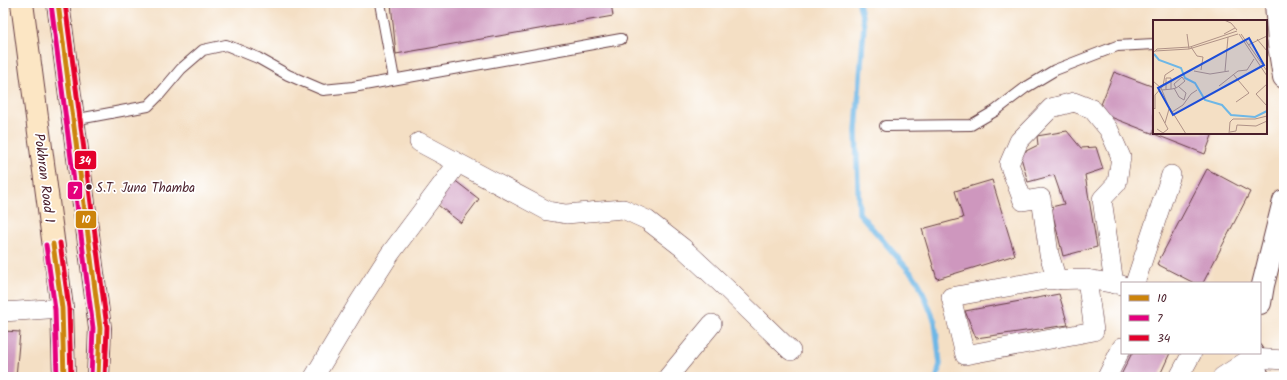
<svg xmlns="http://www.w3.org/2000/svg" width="1287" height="380" viewBox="0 0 1287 380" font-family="Kalam,sans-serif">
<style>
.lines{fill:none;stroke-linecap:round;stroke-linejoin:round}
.stream{stroke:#6eb7e6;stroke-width:5.5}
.building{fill:#ce97be}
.service-casing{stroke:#643c42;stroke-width:12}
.minor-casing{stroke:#643c42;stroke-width:20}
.tertiary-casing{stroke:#643c42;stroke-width:24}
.secondary-casing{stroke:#643c42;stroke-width:24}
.service{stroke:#fff;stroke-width:10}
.minor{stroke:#fff;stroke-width:19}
.tertiary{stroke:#fff;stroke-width:22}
.secondary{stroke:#fce6c4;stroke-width:22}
.bus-1-casing{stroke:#fff;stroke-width:8}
.bus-2-casing{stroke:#fff;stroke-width:8}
.bus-3-casing{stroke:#fff;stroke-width:8}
.bus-1{stroke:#cc840b;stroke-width:5}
.bus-2{stroke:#e5007d;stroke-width:5}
.bus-3{stroke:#e4002b;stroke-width:5}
.bus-dot{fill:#4a1f2b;stroke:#fff;stroke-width:1.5}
.labels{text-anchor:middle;stroke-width:3.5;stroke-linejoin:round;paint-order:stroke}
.bus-label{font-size:13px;fill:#4a1f2b;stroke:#fff;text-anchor:start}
.street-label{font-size:14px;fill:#4a1f2b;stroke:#fff}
.inset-river{fill:none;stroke:#6eb7e6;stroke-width:2}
.inset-road{fill:none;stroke:#b09287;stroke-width:1}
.view{fill:#1d4ed8;fill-opacity:0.15;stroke:#1d4ed8;stroke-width:2}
.inset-edge{fill:none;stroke:#4a1f2b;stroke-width:2}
.line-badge{stroke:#fff;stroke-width:1.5}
.badge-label{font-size:11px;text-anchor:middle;font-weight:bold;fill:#fff}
</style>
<rect width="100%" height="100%" fill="#fff"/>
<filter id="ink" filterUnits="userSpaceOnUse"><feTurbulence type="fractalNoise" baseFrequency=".025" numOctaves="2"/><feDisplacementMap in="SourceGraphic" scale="8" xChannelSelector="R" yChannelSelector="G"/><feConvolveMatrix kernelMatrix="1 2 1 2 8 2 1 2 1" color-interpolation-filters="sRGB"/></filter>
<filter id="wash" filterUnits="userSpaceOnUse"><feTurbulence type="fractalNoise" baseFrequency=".012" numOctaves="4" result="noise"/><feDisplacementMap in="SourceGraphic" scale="16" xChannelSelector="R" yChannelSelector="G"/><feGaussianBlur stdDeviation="0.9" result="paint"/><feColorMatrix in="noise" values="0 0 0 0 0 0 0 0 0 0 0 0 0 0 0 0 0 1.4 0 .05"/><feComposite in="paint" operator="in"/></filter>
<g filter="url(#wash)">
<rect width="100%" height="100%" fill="#f4dfc4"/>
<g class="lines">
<!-- stream -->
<polyline class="stream" points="859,3 864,25 856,131 859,213 918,281 935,322 940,364 937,377"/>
</g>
<g id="blocks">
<!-- building -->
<g class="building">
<polygon points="391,3 611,3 613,16 396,54"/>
<polygon points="1114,72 1154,87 1154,133 1213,133 1205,154 1098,112"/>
<polygon points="1067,131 1081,148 1096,147 1103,169 1085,175 1097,247 1063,256 1051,207 1064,204 1054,175 1028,182 1020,154 1038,145 1037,136"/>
<polygon points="1207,169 1250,192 1203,283 1194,283 1157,264"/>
<polygon points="453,179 479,199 461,223 434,202"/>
<polygon points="992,180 1015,255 937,279 922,229 963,218 955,191"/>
<polygon points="1059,294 1068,325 976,338 965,311"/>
<polygon points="3,331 20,332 16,377 3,377"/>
<polygon points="1132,353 1170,353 1159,377 1120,377"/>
</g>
</g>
</g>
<g filter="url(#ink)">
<use href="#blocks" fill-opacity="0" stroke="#643c42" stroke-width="1"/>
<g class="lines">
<defs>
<g id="service">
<polyline points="380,3 394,79"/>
<polyline points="73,120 148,106 160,94 181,69 203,50 226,45 258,58 288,75 323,90 353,87 621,39"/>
<polyline points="885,126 971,125 995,111 1025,88 1055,70 1117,46 1154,44"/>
</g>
<g id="minor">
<polyline points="419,142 548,211 566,214 623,209 647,220 683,248 726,288 791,351"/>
<polyline points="1087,279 1094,331 965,355 951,297 1045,280 1087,279 1122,285"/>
<polyline points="1057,280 1049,254 1041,198 1023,201 1009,164 1019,141 1051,108 1074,102 1092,109 1109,130 1121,157 1117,183 1102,199 1114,284"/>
<polyline points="1135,283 1171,175"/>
<polyline points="3,312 62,308"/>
<polyline points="314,377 356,307 390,254 458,163"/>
<polyline points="668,377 712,324"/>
<polyline points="1107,377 1122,347"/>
<polyline points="1179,377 1192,353"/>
<polyline points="1222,377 1251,358 1284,360"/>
</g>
<g id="tertiary">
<polyline points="1276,3 1279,45 1284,77"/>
<polyline points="1260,303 1263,285 1284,201"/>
<polyline points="1252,353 1251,358 1258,377"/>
</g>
<g id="secondary">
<polyline points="22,3 62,308 64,377"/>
<polyline points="58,3 100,328 98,377"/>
</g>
</defs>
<!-- service casing -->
<use href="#service" class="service-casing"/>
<!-- minor casing -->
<use href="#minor" class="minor-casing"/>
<!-- tertiary casing -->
<use href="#tertiary" class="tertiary-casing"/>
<!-- secondary casing -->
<use href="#secondary" class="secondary-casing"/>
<!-- service -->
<use href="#service" class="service"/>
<!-- minor -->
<use href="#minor" class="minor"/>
<!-- tertiary -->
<use href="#tertiary" class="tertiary"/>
<!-- secondary -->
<use href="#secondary" class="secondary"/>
<defs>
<g id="bus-1">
<polyline points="58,3 100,328 98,377"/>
<polyline points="53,244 62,308 64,377"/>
</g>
<g id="bus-2">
<polyline points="51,4 93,328 91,377"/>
<polyline points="46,245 55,309 57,377"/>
</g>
<g id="bus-3">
<polyline points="65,3 107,327 105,377"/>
<polyline points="60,243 69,308 71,377"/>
</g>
</defs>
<!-- bus-1 casing -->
<use href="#bus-1" class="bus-1-casing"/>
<!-- bus-2 casing -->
<use href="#bus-2" class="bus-2-casing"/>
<!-- bus-3 casing -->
<use href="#bus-3" class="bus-3-casing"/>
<!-- bus-1 -->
<use href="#bus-1" class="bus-1"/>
<!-- bus-2 -->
<use href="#bus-2" class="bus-2"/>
<!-- bus-3 -->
<use href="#bus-3" class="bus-3"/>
</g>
</g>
<!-- markers -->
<circle class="bus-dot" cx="89" cy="187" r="3.5"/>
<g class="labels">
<!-- bus labels -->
<g class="bus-label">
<text x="96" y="192">S.T. Juna Thamba</text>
</g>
<!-- street labels -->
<g class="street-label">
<text transform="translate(45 178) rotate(83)" y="5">Pokhran Road 1</text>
</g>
</g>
<!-- overview -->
<g transform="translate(1153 20)">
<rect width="114" height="114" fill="#f4dfc4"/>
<path class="inset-river" d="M1,34L6,40L28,48L32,58L42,63L52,80L69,85L78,95L102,97L114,91"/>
<path class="inset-road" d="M71,0L78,3L84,10M34,14L36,29M71,14L82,8M86,14L114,56M88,14L114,51M104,19L114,31M95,25L114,16M38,27L44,36L50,37L48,50M2,31L36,29L85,14M0,33L4,29L37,27L84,11M41,51L57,54L76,51M72,51L75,17M80,54L96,73L83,82M0,61L8,68L15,85L33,114M114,64L103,74L114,86M66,66L85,51L94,50L101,39M21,68L26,77L31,80L33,73L25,66M13,69V58H18V69M9,70L19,69L23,68L26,66L32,61L29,57L21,64L23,68M0,87L2,89V75L10,66L12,55L21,49M19,92L30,85L38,74L44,70M12,103L16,89M4,109L10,113L15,109L6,92M77,112L83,111L84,105L103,106L114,101M76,114L77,102L80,99H102L114,96"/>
<path class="view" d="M96,18L111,45L20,95L5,68Z"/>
<rect width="114" height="114" class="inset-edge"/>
</g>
<g class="line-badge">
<rect x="74" y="150" width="23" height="20" rx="4" fill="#e4002b"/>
<rect x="67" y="181" width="16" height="19" rx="4" fill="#e5007d"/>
<rect x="75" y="210" width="22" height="19" rx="4" fill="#cc840b"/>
</g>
<g class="badge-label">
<text x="85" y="164">34</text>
<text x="75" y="194">7</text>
<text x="86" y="223">10</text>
</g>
<!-- margin -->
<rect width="1287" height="380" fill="none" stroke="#fff" stroke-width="16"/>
<!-- legend -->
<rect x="1121" y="282" width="140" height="72" fill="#ffffff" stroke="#b7a5aa"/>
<rect x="1129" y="295" width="20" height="6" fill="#cc840b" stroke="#b7a5aa"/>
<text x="1157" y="302" font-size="12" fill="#4a1f2b">10</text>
<rect x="1129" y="315" width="20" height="6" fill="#e5007d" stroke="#b7a5aa"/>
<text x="1157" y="322" font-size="12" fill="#4a1f2b">7</text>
<rect x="1129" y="335" width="20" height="6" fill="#e4002b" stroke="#b7a5aa"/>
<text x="1157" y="342" font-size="12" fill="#4a1f2b">34</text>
</svg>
